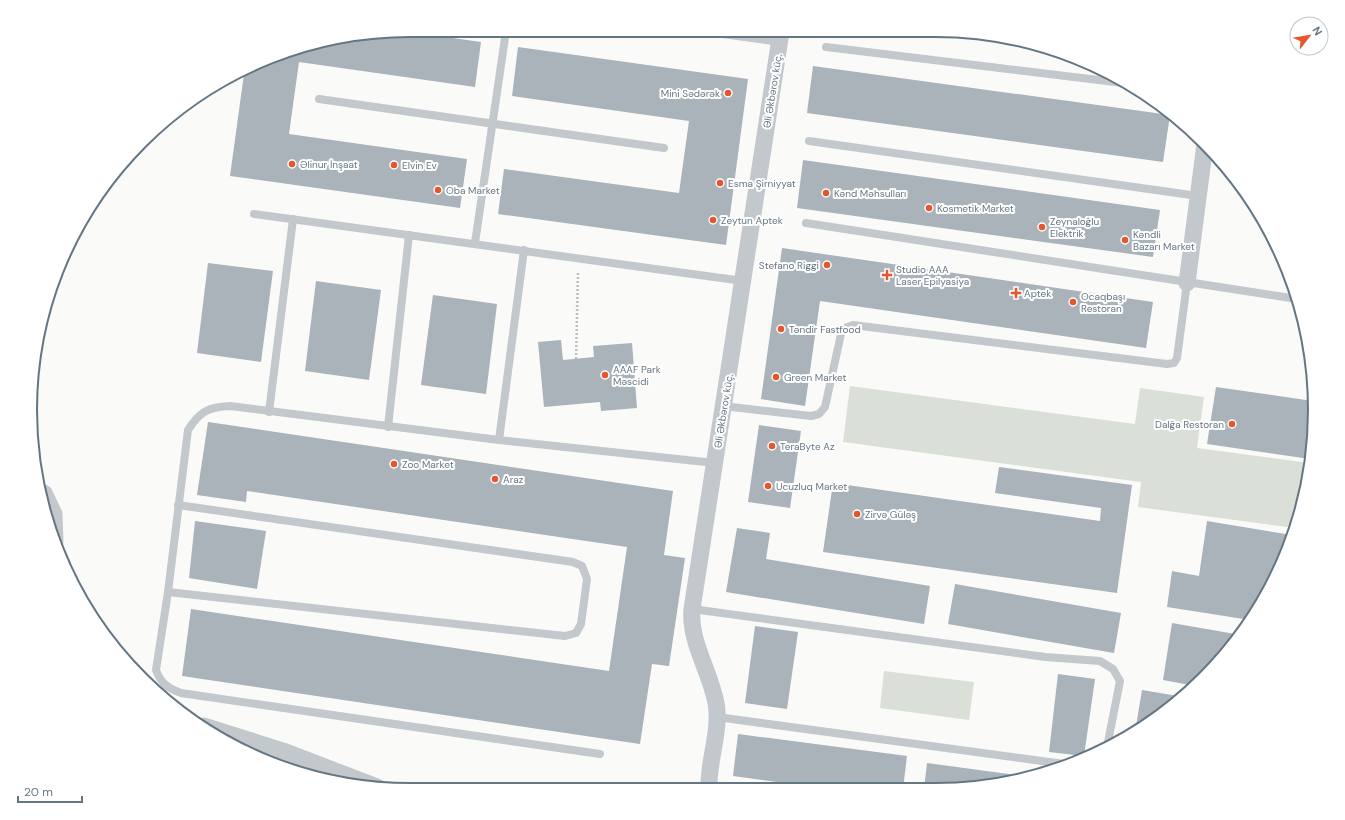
<svg xmlns="http://www.w3.org/2000/svg" width="1345" height="820" viewBox="0 0 1345 820" font-family="'DM Sans',sans-serif">
<style>
.green{fill:#dadfd7}
.building{fill:#aab3b9}
.lines{fill:none;stroke-linecap:round;stroke-linejoin:round}
.path{stroke:#bbbfc2;stroke-width:2.5;stroke-dasharray:2 2;stroke-linecap:butt}
.service{stroke:#c3c8cc;stroke-width:8}
.minor{stroke:#c3c8cc;stroke-width:17}
.poi-dot{fill:#e4572e;stroke:#fff;stroke-width:1.5}
.labels{text-anchor:middle;stroke-width:4;stroke-linejoin:round;paint-order:stroke}
.street-label{font-size:10px;fill:#657683;stroke:#fff}
.poi-label{font-size:10px;fill:#657683;stroke:#fff;text-anchor:start}
.rim{fill:none;stroke:#657683;stroke-width:2}
</style>
<rect width="100%" height="100%" fill="#fafaf8"/>
<!-- green -->
<g class="green">
<polygon points="850,386 1135,424 1140,388 1204,397 1197,448 1309,463 1302,508 1295,528 1138,507 1141,482 843,442"/>
<polygon points="884,671 974,682 969,720 880,708"/>
</g>
<!-- building -->
<g class="building">
<polygon points="403,31 481,42 475,87 299,62 289,134 467,159 460,208 230,176 244,74 288,50"/>
<polygon points="948,33 984,33 1021,43 1021,44"/>
<polygon points="518,47 748,79 726,245 498,214 504,169 679,193 689,121 512,96"/>
<polygon points="813,66 1170,115 1163,162 807,113"/>
<polygon points="803,160 1160,210 1153,257 797,208"/>
<polygon points="782,248 1153,302 1146,348 820,301 805,406 761,399"/>
<polygon points="208,263 273,271 261,362 197,353"/>
<polygon points="316,281 381,290 369,380 305,371"/>
<polygon points="433,295 497,304 486,394 421,385"/>
<polygon points="561,340 563,360 594,357 593,346 632,343 637,408 601,411 600,402 544,407 538,342"/>
<polygon points="1216,387 1313,401 1314,435 1310,459 1207,444"/>
<polygon points="208,422 673,491 664,555 685,558 669,666 652,664 640,744 182,676 191,609 609,671 627,547 247,491 246,502 197,495"/>
<polygon points="759,425 801,431 790,508 748,502"/>
<polygon points="999,467 1132,485 1117,593 823,552 833,483 1100,521 1101,508 995,493"/>
<polygon points="195,521 266,531 257,589 189,578"/>
<polygon points="1207,521 1292,535 1276,578 1250,620 1167,607 1172,571 1199,576"/>
<polygon points="737,528 770,533 766,559 930,586 924,624 726,592"/>
<polygon points="955,584 1121,613 1114,653 948,624"/>
<polygon points="1172,623 1241,635 1195,686 1163,680"/>
<polygon points="755,626 798,632 787,709 745,703"/>
<polygon points="1058,674 1095,679 1084,756 1049,752"/>
<polygon points="1142,690 1184,697 1135,732"/>
<polygon points="738,734 907,756 903,789 828,789 733,776"/>
<polygon points="927,763 1030,777 1030,778 960,789 924,789"/>
</g>
<g class="lines">
<!-- path -->
<polyline class="path" points="576,359 578,272"/>
<!-- service -->
<g class="service">
<polyline points="708,32 780,42"/>
<polyline points="826,47 1123,83"/>
<polyline points="319,99 664,148"/>
<polyline points="809,141 1198,196"/>
<polyline points="254,214 743,281"/>
<polyline points="806,223 1297,299"/>
<polyline points="475,243 506,31"/>
<polyline points="723,406 811,416 819,414 825,407 841,334 845,328 853,325 1167,364 1174,363 1177,358 1187,283"/>
<polyline points="269,412 293,219"/>
<polyline points="388,427 409,235"/>
<polyline points="499,440 524,250"/>
<polyline points="168,592 565,636 576,633 581,624 587,579 582,566 573,562 178,505"/>
<polyline points="692,609 1045,657 1100,661 1113,669 1120,681 1107,747"/>
<polyline points="717,717 1064,764"/>
<path d="M600,754L181,693C168,688 161,684 156,670L168,592L188,430C200,411 209,407 230,406L499,440L715,463"/>
</g>
<!-- minor -->
<g class="minor">
<polyline points="1187,283 1205,144"/>
<polyline points="44,493 54,514 55,542"/>
<polyline points="204,726 283,751 377,787"/>
<path d="M709,788C708,760 721,731 716,703C710,671 689,641 692,609L781,32"/>
</g>
</g>
<!-- markers -->
<g class="poi-dot">
<circle cx="728" cy="93" r="4"/>
<circle cx="292" cy="164" r="4"/>
<circle cx="394" cy="165" r="4"/>
<circle cx="720" cy="183" r="4"/>
<circle cx="438" cy="190" r="4"/>
<circle cx="826" cy="193" r="4"/>
<circle cx="929" cy="208" r="4"/>
<circle cx="713" cy="220" r="4"/>
<circle cx="1042" cy="227" r="4"/>
<circle cx="1125" cy="240" r="4"/>
<circle cx="827" cy="265" r="4"/>
<path d="M885 269h4v4h4v4h-4v4h-4v-4h-4v-4h4z"/>
<path d="M1014 287h4v4h4v4h-4v4h-4v-4h-4v-4h4z"/>
<circle cx="1073" cy="302" r="4"/>
<circle cx="781" cy="329" r="4"/>
<circle cx="605" cy="375" r="4"/>
<circle cx="776" cy="377" r="4"/>
<circle cx="1232" cy="424" r="4"/>
<circle cx="772" cy="446" r="4"/>
<circle cx="394" cy="464" r="4"/>
<circle cx="495" cy="479" r="4"/>
<circle cx="768" cy="486" r="4"/>
<circle cx="857" cy="514" r="4"/>
</g>
<g class="labels">
<!-- street labels -->
<g class="street-label">
<text transform="translate(772 91) rotate(-81)" y="4">Əli Əkbərov küç.</text>
<text transform="translate(723 411) rotate(-81)" y="4">Əli Əkbərov küç.</text>
</g>
<!-- poi labels -->
<g class="poi-label">
<text x="720" y="97" text-anchor="end">Mini Sədərək</text>
<text x="300" y="168">Əlinur İnşaat</text>
<text x="402" y="169">Elvin Ev</text>
<text x="728" y="187">Esma Şirniyyat</text>
<text x="446" y="194">Oba Market</text>
<text x="834" y="197">Kənd Məhsulları</text>
<text x="937" y="212">Kosmetik Market</text>
<text x="721" y="224">Zeytun Aptek</text>
<text x="1050" y="225">Zeynaloğlu<tspan x="1050" dy="12">Elektrik</tspan></text>
<text x="1133" y="238">Kəndli<tspan x="1133" dy="12">Bazarı Market</tspan></text>
<text x="819" y="269" text-anchor="end">Stefano Riggi</text>
<text x="896" y="273">Studio AAA<tspan x="896" dy="12">Laser Epilyasiya</tspan></text>
<text x="1024" y="297">Aptek</text>
<text x="1081" y="300">Ocaqbaşı<tspan x="1081" dy="12">Restoran</tspan></text>
<text x="789" y="333">Təndir Fastfood</text>
<text x="613" y="373">AAAF Park<tspan x="613" dy="12">Məscidi</tspan></text>
<text x="784" y="381">Green Market</text>
<text x="1224" y="428" text-anchor="end">Dalğa Restoran</text>
<text x="780" y="450">TeraByte Az</text>
<text x="402" y="468">Zoo Market</text>
<text x="503" y="483">Araz</text>
<text x="776" y="490">Ucuzluq Market</text>
<text x="865" y="518">Zirvə Güləş</text>
</g>
</g>
<!-- crop -->
<path d="M0 0H1345V820H0ZM410 37H935A373 373 0 0 1 1308 410V410A373 373 0 0 1 935 783H410A373 373 0 0 1 37 410V410A373 373 0 0 1 410 37Z" fill="#fff" fill-rule="evenodd"/>
<path class="rim" d="M410 37H935A373 373 0 0 1 1308 410V410A373 373 0 0 1 935 783H410A373 373 0 0 1 37 410V410A373 373 0 0 1 410 37Z"/>
<!-- north arrow -->
<g transform="translate(1309 36) rotate(59)"><circle r="19" fill="#ffffff" stroke="#c1c8cd"/>
<path d="M0-3L7 15L0 10L-7 15Z" fill="#e4572e"/>
<text y="-6" font-size="11" font-weight="bold" text-anchor="middle" fill="#657683">N</text>
</g>
<!-- scale -->
<path d="M18 796v6h64v-6" fill="none" stroke="#657683" stroke-width="2"/>
<text x="24" y="796" font-size="12" fill="#657683" stroke="#ffffff" stroke-width="3" paint-order="stroke">20 m</text>
</svg>
